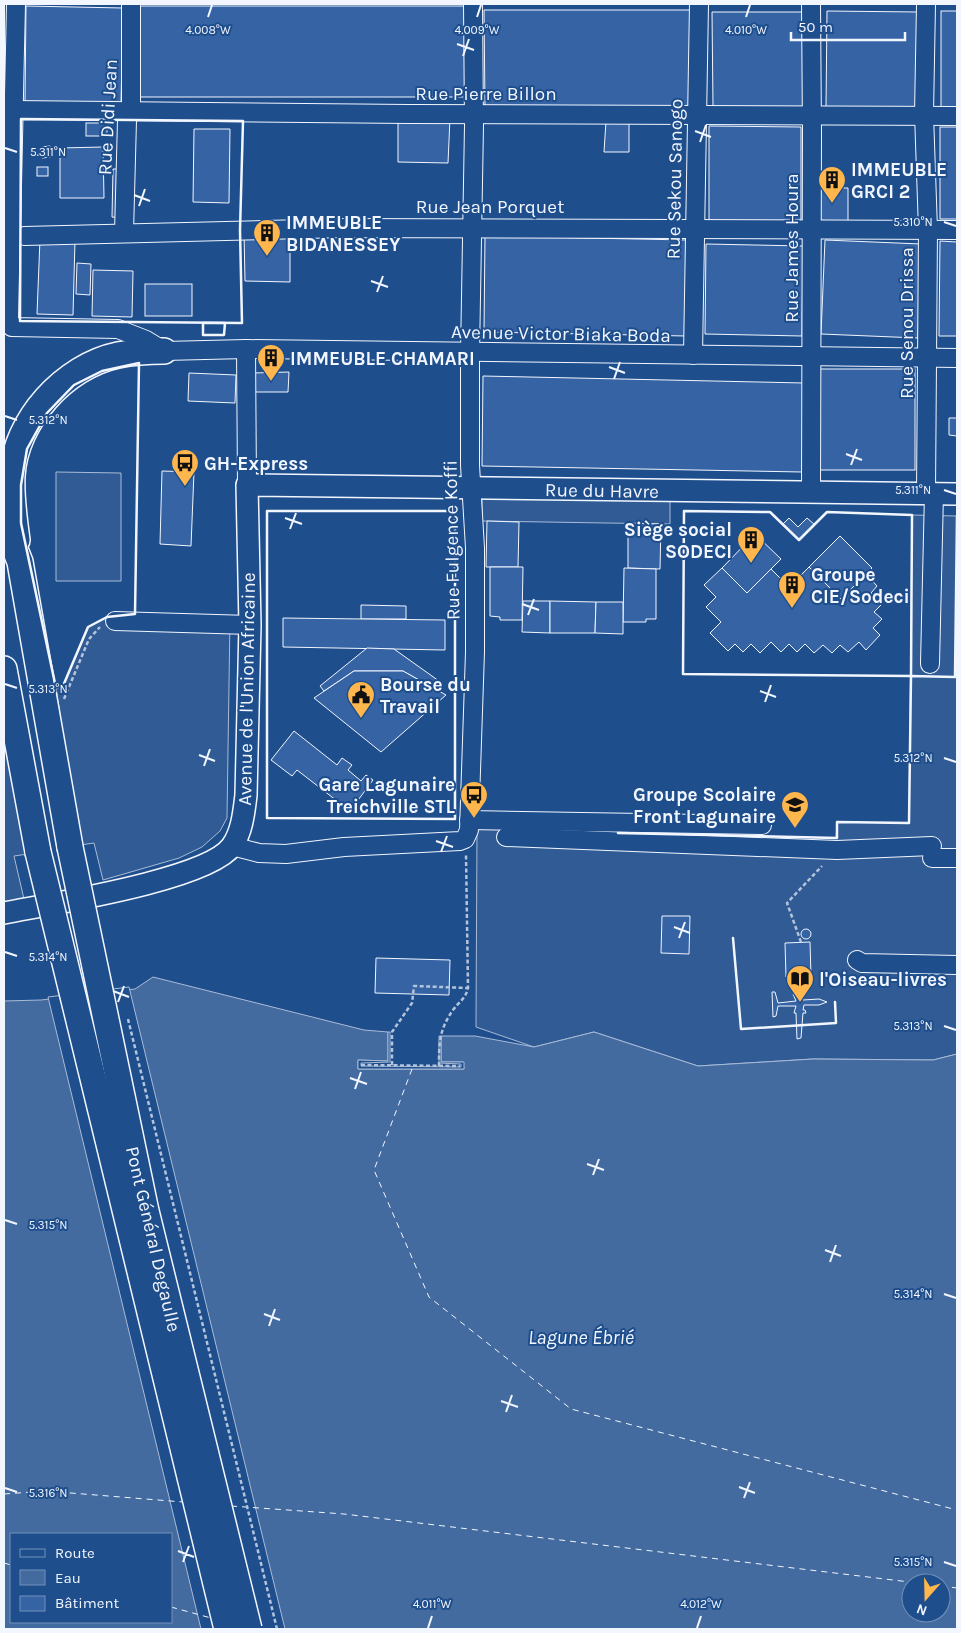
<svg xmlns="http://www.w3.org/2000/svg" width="961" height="1633" viewBox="0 0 961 1633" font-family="Karla,sans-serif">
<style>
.built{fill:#305b95;stroke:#a8bbd7}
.water{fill:#446ba0;stroke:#a8bbd7;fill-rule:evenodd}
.pier{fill:#1f4e8c;stroke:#a8bbd7}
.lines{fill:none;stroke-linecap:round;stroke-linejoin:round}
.ferry{stroke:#f2f6ff;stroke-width:1;stroke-dasharray:6 5;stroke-linecap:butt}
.building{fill:#3563a3;stroke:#f2f6ff}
.minor-casing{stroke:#f2f6ff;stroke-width:20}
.major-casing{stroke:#f2f6ff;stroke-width:24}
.highway-casing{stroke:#f2f6ff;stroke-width:28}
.path{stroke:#b3c4dc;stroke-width:2.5;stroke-dasharray:4 2.5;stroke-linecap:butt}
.minor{stroke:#1f4e8c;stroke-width:18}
.major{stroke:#1f4e8c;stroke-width:21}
.highway{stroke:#1f4e8c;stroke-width:25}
.highway-bridge-casing{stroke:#f2f6ff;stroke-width:28;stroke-linecap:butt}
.path-bridge{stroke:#b3c4dc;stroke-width:2.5;stroke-dasharray:4 2.5;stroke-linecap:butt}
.highway-bridge{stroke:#1f4e8c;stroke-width:25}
.wall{stroke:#f2f6ff;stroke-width:2.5}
.ticks{fill:none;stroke:#f2f6ff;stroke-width:2}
.labels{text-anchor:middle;stroke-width:4;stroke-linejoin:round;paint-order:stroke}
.street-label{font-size:19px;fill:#f2f6ff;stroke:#1f4e8c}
.poi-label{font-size:19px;font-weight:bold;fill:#f2f6ff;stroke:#1f4e8c;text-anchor:start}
.water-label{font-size:20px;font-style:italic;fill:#f2f6ff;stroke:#1f4e8c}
.ticks-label{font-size:12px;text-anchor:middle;fill:#f2f6ff;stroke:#1f4e8c;stroke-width:4;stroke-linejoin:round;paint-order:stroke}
</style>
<rect width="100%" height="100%" fill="#1f4e8c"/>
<!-- built -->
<g class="built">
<polygon points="56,472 121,473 121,581 56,581"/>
<polygon points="482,498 670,500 670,524 482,521"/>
<polygon points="912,515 957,516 957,1054 933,1060 813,1059 698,1066 594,1032 534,1047 476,1027 477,829 836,838 837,822 909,823"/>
<polygon points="135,614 230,618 227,818 220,831 202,847 179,858 103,880 94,843 80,845 56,688 63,686 88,627 107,617"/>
<polygon points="4,748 12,766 28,854 14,856 24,899 4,903"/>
</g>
<!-- water -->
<path class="water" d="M153,977L364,1030L388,1032V1061L358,1060V1069H464L463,1062H441V1036H475L534,1047L594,1032L698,1066L813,1059L933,1060L957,1054V1629H4V1001L41,1000L135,989ZM11,1534H171V1622H11ZM911,1583H941V1613H911Z"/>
<!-- pier -->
<g class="pier">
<polygon points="129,987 285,1629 201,1629 48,997"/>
<polygon points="388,1032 390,1032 390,1062 361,1063 361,1066 461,1067 461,1064 439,1063 439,1036 441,1036 441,1062 464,1062 464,1069 358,1069 358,1060 388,1061"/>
</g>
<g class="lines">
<!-- ferry -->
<g class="ferry">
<polyline points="412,1069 374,1170 429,1297 571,1409 957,1510"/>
<polyline points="4,1494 46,1491 183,1502"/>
<polyline points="231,1506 344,1514 918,1583"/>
<polyline points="4,1563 11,1565"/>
<polyline points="941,1586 957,1588"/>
<polyline points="171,1607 211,1618"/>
</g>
</g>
<!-- building -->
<g class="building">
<polygon points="26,6 123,8 121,104 25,102"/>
<rect x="138" y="6" width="328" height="91"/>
<polygon points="484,10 690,10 690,107 485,107"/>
<polygon points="827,11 918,12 918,108 826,107"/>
<rect x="941" y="11" width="16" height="98"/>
<polygon points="712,12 804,12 804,107 713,107"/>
<polygon points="450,118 448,163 398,162 398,120"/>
<polygon points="606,121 629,122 629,152 604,152"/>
<rect x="86" y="123" width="21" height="13"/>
<polygon points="709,126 801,127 801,221 709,221"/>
<rect x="940" y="127" width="17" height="92"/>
<polygon points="194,129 230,129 229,203 193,202"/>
<polygon points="50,146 51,157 42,158 41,147"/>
<polygon points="103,147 104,198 60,198 60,148"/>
<rect x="37" y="167" width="11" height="9"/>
<polygon points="113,169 124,169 124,218 112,217"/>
<polygon points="816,188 848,188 848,222 817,220"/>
<polygon points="244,232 290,233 290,282 245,281"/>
<polygon points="485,236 687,240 686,336 484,332"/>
<polygon points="40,239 75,241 73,315 37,314"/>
<polygon points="825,240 921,244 918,338 821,334"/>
<polygon points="940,241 957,242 957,336 939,336"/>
<polygon points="706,244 803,246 802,336 705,334"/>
<polygon points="77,263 91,264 90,295 76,294"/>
<polygon points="93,270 133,271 132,317 92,316"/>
<rect x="145" y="284" width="47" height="32"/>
<rect x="819" y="369" width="96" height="101"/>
<polygon points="289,372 288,392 252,392 253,373"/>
<polygon points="189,373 236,375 235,403 188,401"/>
<polygon points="483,376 804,383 802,472 482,466"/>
<polygon points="949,418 957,418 957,436 949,435"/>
<polygon points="162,471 194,472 191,546 160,544"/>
<polygon points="789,518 798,527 807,518 815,525 799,540 783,524"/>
<polygon points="487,521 519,522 518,567 486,567"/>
<polygon points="628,523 661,524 660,569 628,568"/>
<polygon points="755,534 781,559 747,593 722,568"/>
<polygon points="840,536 872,568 841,599 809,567"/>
<polygon points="490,567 523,567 522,620 500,620 500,617 490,616"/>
<polygon points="809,567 841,599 866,574 877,586 871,593 882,604 874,612 882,619 873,628 880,635 866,650 859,642 848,652 840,645 832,653 823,645 814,653 805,644 797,652 789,644 781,652 771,642 760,653 751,644 743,652 735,644 728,651 710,633 721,622 706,607 716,597 704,585 722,568 747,593 771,569 789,587"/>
<polygon points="624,568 656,569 656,619 646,619 646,622 623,622"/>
<polygon points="523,601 550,601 550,633 522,632"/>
<polygon points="550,601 596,602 595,633 550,633"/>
<polygon points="596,602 623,602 623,634 595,633"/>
<polygon points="361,605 406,606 406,619 361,619"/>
<polygon points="283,618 445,620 445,650 283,647"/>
<polygon points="367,648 394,649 439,681 433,688 403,671 354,671 324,691 320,686"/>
<polygon points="354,671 403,671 446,695 381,752 314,698"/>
<polygon points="294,731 337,765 342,758 352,765 348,770 361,781 366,775 373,780 350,811 297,770 292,776 271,760"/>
<polygon points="662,916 690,916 689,954 661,953"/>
<circle cx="806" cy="934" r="5"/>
<polygon points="810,942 811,976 786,977 785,943"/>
<polygon points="376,958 450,960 449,995 375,993"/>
<polygon points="793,968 797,968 801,993 805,992 805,995 802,995 803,1000 819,999 827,1002 819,1005 804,1005 803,1010 805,1010 806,1013 803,1013 801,1038 797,1039 796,1013 794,1013 796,1006 778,1006 776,1016 773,1017 772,992 775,992 778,1003 796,1001 793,994 795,993"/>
</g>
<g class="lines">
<defs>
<g id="minor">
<polyline points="16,4 9,320 12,327 118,329 146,340 164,351 246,349 957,358"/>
<polyline points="811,4 812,133 811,492"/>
<polyline points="926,4 924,114 928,230 926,493"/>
<polyline points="14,110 409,114 957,116"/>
<polyline points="124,233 127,120 131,110 131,4"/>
<polyline points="24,236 345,228 957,230"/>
<polyline points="246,349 247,485"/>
<polyline points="693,355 699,4"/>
<polyline points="115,621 250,625"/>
<polyline points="930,664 934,493"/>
<polyline points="469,820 762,825"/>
<polyline points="506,837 837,850 932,846"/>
<polyline points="232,846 259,853 286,854 344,847 460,841 465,839 469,830 475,652 475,548 470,465 470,354 474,125 473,4"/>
<polyline points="932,858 957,858"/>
<polyline points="857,960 862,963 957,965"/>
</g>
<path id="major" d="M4,913C49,904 208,880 232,846C242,832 244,812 246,795L250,625L247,485L957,494"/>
<g id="highway">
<polyline points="4,521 20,562 70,847"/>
<path d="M17,540C14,519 11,497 12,476C15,420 65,366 118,355C133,352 149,351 164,351"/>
<polyline points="4,669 38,852"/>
</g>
</defs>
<!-- minor casing -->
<use href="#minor" class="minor-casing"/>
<!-- major casing -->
<use href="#major" class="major-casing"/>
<!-- highway casing -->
<use href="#highway" class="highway-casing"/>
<!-- path -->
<g class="path">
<polyline points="64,699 89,639 100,627"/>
<polyline points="801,942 787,903 822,866"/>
<polyline points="361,1065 460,1066"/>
<polyline points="392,1065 392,1032 412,1003 414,986 468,988"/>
<path d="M439,1066C439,1043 439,1030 453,1010C459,1002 466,998 468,988L466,855"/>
</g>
<!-- minor -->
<use href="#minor" class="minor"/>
<!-- major -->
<use href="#major" class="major"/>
<!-- highway -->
<use href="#highway" class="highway"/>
<defs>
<g id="highway-bridge">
<polyline points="70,847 146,1211 249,1629"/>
<polyline points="38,852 227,1629"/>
</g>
</defs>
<!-- highway-bridge casing -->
<use href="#highway-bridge" class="highway-bridge-casing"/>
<!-- path-bridge -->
<polyline class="path-bridge" points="128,1019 277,1629"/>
<!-- highway-bridge -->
<use href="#highway-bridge" class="highway-bridge"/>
<!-- wall -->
<g class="wall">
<polygon points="21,119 243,121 240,230 242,323 20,321"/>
<polygon points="203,323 225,323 224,335 203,335"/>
<polygon points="139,363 135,614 107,617 88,627 63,686 56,688 21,523 21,485 27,449 47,413 74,385 102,371"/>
<polygon points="267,511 455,511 455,819 267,818"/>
<polygon points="684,511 770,512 799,540 827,512 912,515 911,676 683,674"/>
<polyline points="618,833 837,838 837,822 909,823 911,676 955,677 957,516"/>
<polyline points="733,938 741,1029 836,1023 835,1002"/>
</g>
</g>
<!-- ticks -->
<path class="ticks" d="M208,17L212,5M477,17L481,5M746,17L750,5M457,44L474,50M463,56L469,39M695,131L711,137M700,142L706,125M5,148L17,152M134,195L150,201M139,206L145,189M944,222L956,226M371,281L388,287M377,292L383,276M609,367L625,373M614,379L620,362M5,416L17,420M846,454L862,460M851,465L857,449M944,490L956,494M285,518L302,524M290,529L296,513M522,604L539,610M528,615L534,599M5,684L17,688M760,691L776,697M765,702L771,685M199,755L215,761M944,758L956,762M204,766L210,749M436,841L453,847M441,852L447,836M674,927L690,933M679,938L685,922M5,952L17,956M113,991L129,997M118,1002L124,986M944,1026L956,1030M350,1078L367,1084M355,1089L361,1072M587,1164L604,1170M593,1175L599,1159M5,1220L17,1224M825,1250L841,1256M830,1262L836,1245M944,1294L956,1298M264,1314L280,1320M269,1326L275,1309M501,1401L518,1407M506,1412L512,1395M739,1487L755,1493M5,1488L17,1492M744,1498L750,1482M178,1551L194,1557M183,1562L189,1546M944,1562L956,1566M428,1628L432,1616M697,1628L701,1616"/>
<!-- icons -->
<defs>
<symbol id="building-pin" viewBox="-11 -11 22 30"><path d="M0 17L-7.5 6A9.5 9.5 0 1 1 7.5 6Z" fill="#ffb74d" stroke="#1f4e8c"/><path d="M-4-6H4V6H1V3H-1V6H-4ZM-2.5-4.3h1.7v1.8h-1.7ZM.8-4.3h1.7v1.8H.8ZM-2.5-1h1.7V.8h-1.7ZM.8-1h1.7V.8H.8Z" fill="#111"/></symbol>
<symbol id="bus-pin" viewBox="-11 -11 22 30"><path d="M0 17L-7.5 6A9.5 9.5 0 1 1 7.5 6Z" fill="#ffb74d" stroke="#1f4e8c"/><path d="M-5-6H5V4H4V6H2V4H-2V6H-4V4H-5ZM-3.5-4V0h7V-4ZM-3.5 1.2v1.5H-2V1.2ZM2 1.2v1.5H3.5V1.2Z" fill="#111"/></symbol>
<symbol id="civic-pin" viewBox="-11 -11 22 30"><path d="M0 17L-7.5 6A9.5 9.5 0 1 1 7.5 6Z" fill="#ffb74d" stroke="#1f4e8c"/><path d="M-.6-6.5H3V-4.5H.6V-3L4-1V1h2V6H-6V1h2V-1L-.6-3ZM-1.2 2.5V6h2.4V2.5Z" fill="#111"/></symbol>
<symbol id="school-pin" viewBox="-11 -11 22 30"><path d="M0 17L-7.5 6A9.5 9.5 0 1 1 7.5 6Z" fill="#ffb74d" stroke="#1f4e8c"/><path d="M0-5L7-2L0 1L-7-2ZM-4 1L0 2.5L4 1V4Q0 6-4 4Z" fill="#111"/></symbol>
<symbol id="library-pin" viewBox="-11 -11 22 30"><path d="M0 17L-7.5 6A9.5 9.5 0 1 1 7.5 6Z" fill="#ffb74d" stroke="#1f4e8c"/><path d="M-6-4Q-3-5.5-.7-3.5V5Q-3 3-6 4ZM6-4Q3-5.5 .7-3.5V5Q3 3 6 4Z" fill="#111"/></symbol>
</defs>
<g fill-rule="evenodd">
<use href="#building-pin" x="816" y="164" width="32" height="43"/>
<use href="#building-pin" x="251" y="217" width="32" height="43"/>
<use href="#building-pin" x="255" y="342" width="32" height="43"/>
<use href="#bus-pin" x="169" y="447" width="32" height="43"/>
<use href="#building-pin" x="735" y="524" width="32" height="43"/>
<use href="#building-pin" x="776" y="569" width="32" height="43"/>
<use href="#civic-pin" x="345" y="679" width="32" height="43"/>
<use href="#bus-pin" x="458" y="779" width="32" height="43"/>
<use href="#school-pin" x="779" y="789" width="32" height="43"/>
<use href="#library-pin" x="784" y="963" width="32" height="43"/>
</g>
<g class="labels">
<!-- street labels -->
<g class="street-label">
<text x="486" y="100">Rue Pierre Billon</text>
<text transform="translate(107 117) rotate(-87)" y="7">Rue Didi Jean</text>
<text transform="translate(674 179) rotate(-89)" y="7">Rue Sekou Sanogo</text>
<text x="490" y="213">Rue Jean Porquet</text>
<text transform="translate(791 248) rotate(-90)" y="7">Rue James Houra</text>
<text transform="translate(906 323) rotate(-90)" y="7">Rue Senou Drissa</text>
<text transform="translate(561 333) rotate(1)" y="7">Avenue Victor Biaka Boda</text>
<text transform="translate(602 490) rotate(1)" y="7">Rue du Havre</text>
<text transform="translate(451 540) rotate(-91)" y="7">Rue Fulgence Koffi</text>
<text transform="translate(246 689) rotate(-89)" y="7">Avenue de l'Union Africaine</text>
<text transform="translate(154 1239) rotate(77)" y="7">Pont Général Degaulle</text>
</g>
<!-- poi labels -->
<g class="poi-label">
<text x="851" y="176">IMMEUBLE<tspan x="851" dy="22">GRCI 2</tspan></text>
<text x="286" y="229">IMMEUBLE<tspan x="286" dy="22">BIDANESSEY</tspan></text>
<text x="290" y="365">IMMEUBLE CHAMARI</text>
<text x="204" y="470">GH-Express</text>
<text x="732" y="536" text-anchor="end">Siège social<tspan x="732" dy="22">SODECI</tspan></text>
<text x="811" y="581">Groupe<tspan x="811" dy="22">CIE/Sodeci</tspan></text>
<text x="380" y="691">Bourse du<tspan x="380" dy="22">Travail</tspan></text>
<text x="455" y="791" text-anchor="end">Gare Lagunaire<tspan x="455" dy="22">Treichville STL</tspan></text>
<text x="776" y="801" text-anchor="end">Groupe Scolaire<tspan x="776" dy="22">Front Lagunaire</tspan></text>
<text x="819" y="986">l'Oiseau-livres</text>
</g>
<!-- water labels -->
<g class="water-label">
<text x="581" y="1344">Lagune Ébrié</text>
</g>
</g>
<g class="ticks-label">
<text x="208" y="34">4.008°W</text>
<text x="477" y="34">4.009°W</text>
<text x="746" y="34">4.010°W</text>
<text x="48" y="156">5.311°N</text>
<text x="913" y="226">5.310°N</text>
<text x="48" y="424">5.312°N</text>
<text x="913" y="494">5.311°N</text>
<text x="48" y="693">5.313°N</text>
<text x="913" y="762">5.312°N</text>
<text x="48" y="961">5.314°N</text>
<text x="913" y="1030">5.313°N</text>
<text x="48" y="1229">5.315°N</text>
<text x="913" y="1298">5.314°N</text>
<text x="48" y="1497">5.316°N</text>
<text x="913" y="1566">5.315°N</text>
<text x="432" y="1608">4.011°W</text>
<text x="701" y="1608">4.012°W</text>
</g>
<!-- border -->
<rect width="961" height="1633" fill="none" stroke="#f2f6ff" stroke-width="10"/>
<!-- legend -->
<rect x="10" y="1533" width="162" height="90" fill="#1f4e8c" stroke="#7391ba"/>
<rect x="20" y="1549" width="25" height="8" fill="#1f4e8c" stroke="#7391ba"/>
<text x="55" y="1558" font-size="15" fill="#f2f6ff">Route</text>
<rect x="20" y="1570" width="25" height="15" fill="#446ba0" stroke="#7391ba"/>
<text x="55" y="1583" font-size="15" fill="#f2f6ff">Eau</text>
<rect x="20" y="1596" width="25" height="15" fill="#3563a3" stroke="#7391ba"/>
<text x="55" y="1608" font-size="15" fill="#f2f6ff">Bâtiment</text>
<!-- north arrow -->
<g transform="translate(926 1598) rotate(200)"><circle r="24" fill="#1f4e8c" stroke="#7391ba"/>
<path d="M0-4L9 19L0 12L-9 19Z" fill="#ffb74d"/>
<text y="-8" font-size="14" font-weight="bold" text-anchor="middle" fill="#f2f6ff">N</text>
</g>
<!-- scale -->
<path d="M791 32v8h114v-8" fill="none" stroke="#f2f6ff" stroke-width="2.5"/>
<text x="798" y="32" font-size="15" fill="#f2f6ff" stroke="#1f4e8c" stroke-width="4" paint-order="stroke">50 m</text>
</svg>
